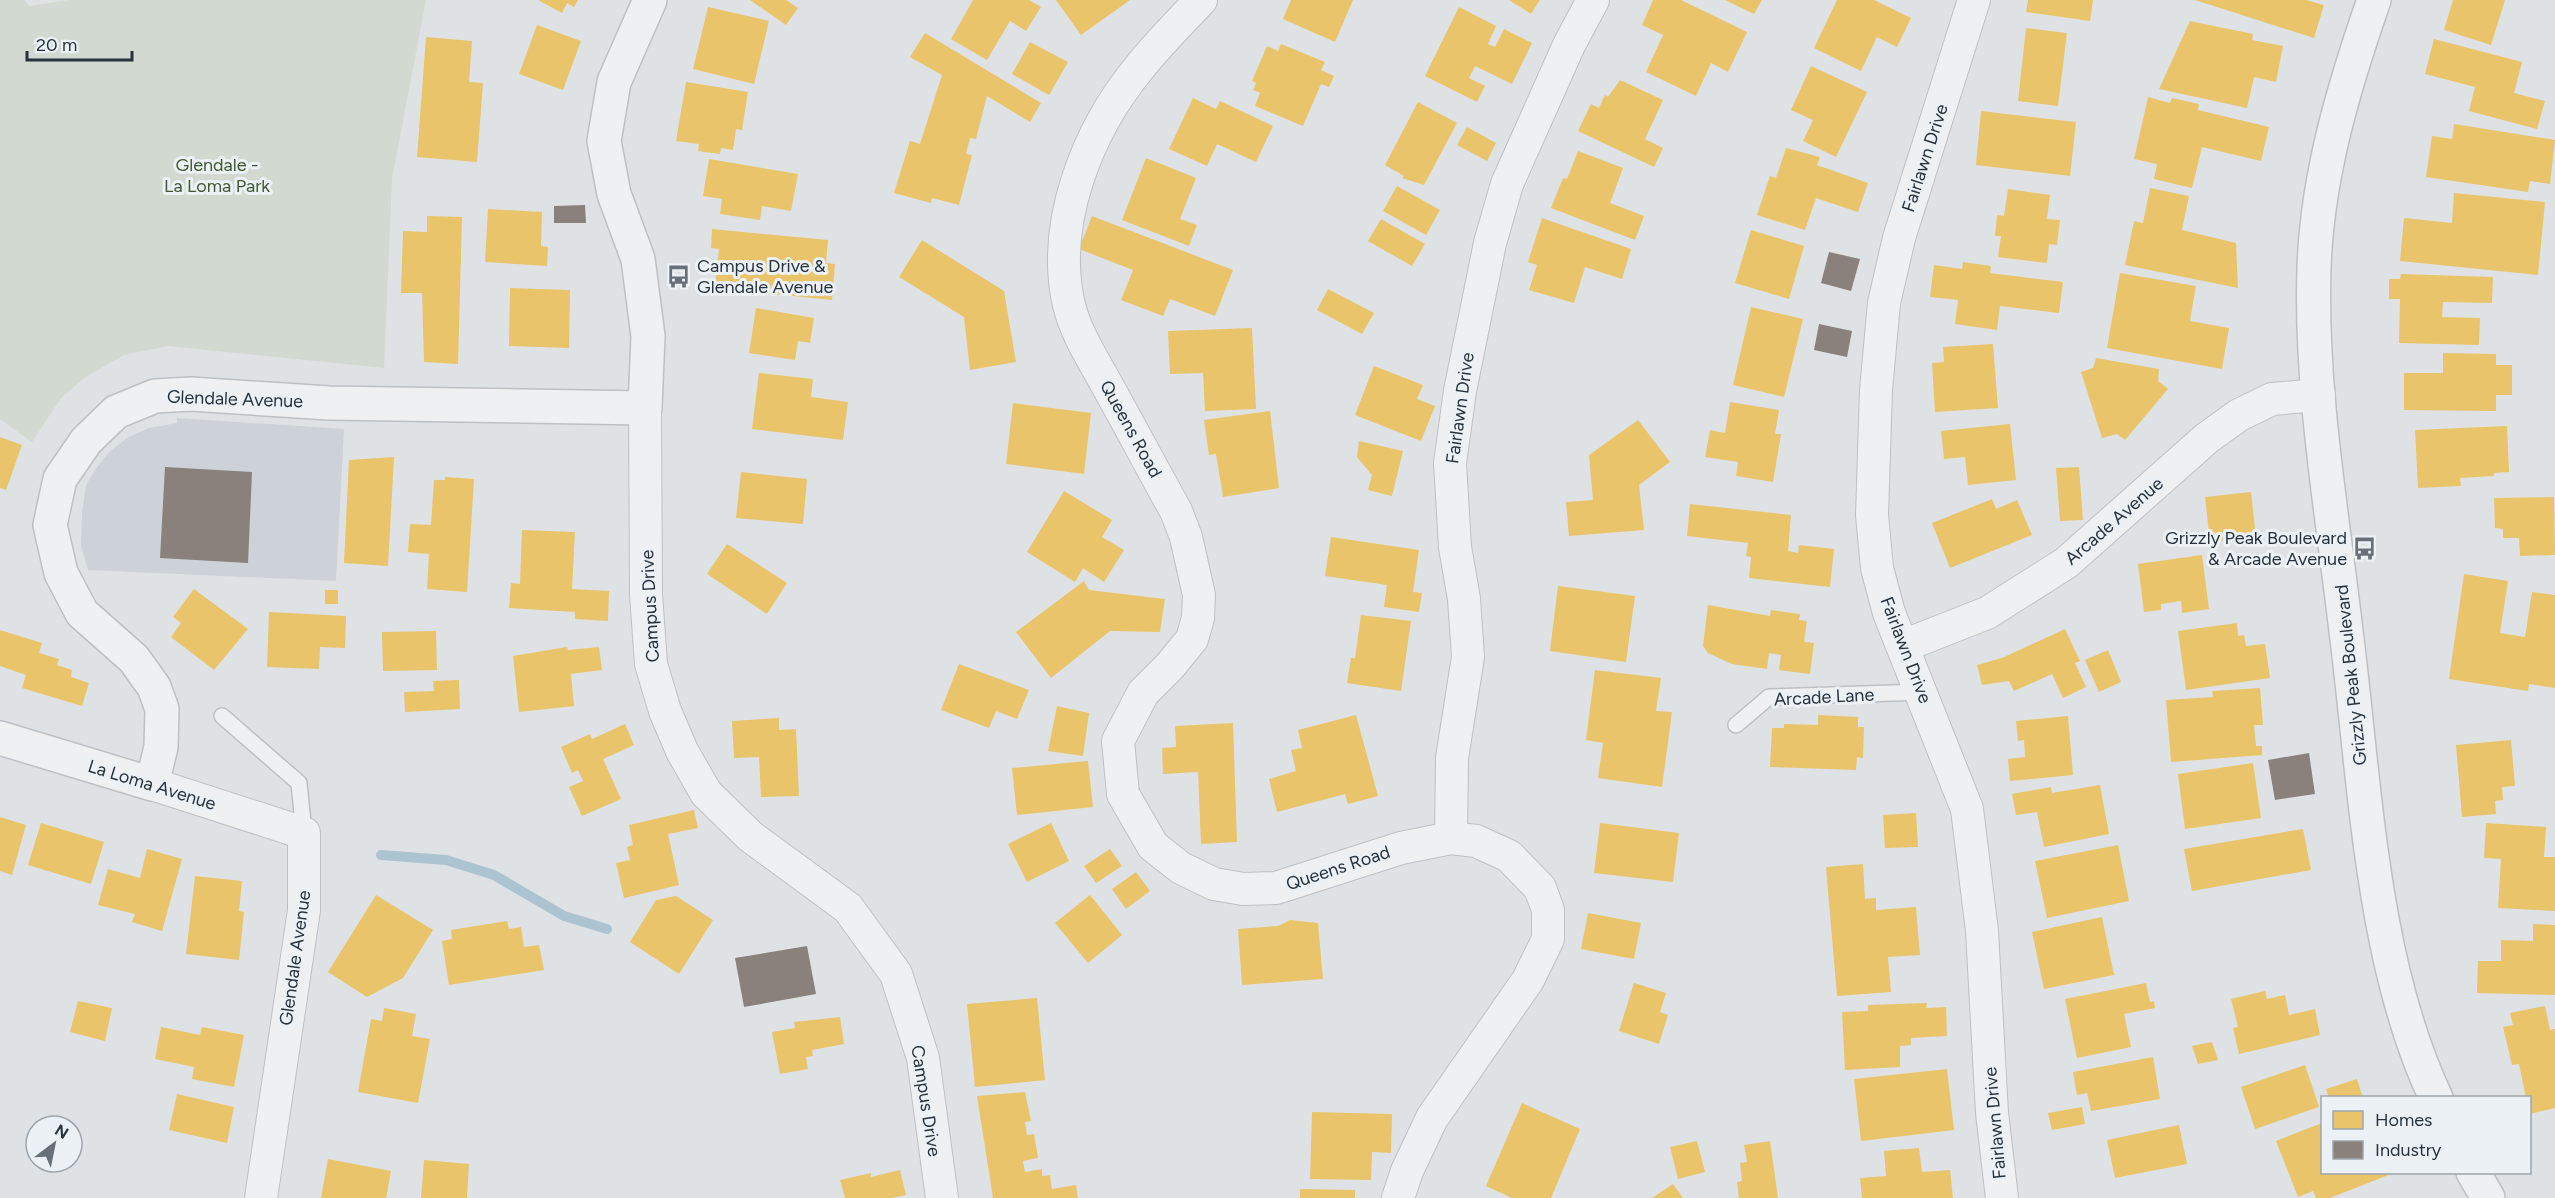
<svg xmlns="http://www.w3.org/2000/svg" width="2555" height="1198" viewBox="0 0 2555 1198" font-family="Figtree,sans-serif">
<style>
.built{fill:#cdd2d8}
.green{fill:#d1d9d0}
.homes{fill:#e9c46a}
.industry{fill:#8a817c}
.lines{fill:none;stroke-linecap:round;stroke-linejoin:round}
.stream{stroke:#acc4d1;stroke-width:10}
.service-casing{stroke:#bdc0c3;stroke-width:18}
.minor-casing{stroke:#bdc0c3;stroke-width:34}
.tertiary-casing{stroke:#bdc0c3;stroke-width:36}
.service{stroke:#eef0f1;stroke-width:15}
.minor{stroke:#eef0f1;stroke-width:32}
.tertiary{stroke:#eef0f1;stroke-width:33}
.labels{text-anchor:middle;stroke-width:6;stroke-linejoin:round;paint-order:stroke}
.street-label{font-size:18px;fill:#26333e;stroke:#ecf1f5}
.park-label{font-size:18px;fill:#415a33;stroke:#ecf1f5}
.poi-label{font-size:18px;fill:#26333e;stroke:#ecf1f5;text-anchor:start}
</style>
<rect width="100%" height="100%" fill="#dfe2e5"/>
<!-- built -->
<polygon class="built" points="177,418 344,429 336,581 88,570 81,546 82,512 86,485 95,470 109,452 127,438 149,428 177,423"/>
<!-- green -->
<polygon class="green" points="0,0 24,0 29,6 70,0 426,0 392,179 384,368 168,346 124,355 84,378 61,398 32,442 0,419"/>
<!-- homes -->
<g class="homes">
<polygon points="538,0 578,0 574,7 567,3 562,13"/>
<polygon points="750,0 786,0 798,8 786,25"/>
<polygon points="973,0 1029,0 1041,7 1026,31 1010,21 987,60 951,39"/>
<polygon points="1056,0 1130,0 1081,35"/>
<polygon points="1291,0 1353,0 1335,42 1283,19"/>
<polygon points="1509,0 1540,0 1531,14"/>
<polygon points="1653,0 1681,0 1747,32 1728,72 1711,63 1696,96 1646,72 1663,35 1642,25"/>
<polygon points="1725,0 1762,0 1754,14"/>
<polygon points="1837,0 1874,0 1911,18 1897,47 1877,37 1861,71 1814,48"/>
<polygon points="2028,0 2093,0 2090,21 2026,12"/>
<polygon points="2195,0 2306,0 2324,5 2314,38"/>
<polygon points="2453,0 2505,0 2491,45 2444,30"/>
<polygon points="708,7 769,21 754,84 693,69"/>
<polygon points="1459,7 1496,26 1488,44 1495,47 1504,29 1532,43 1512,84 1475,66 1469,78 1485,86 1477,102 1425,76"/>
<polygon points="2190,21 2253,34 2252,40 2283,46 2276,82 2254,77 2247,108 2159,89"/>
<polygon points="537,25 581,41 563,90 519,74"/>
<polygon points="2026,28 2067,33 2058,106 2018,101"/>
<polygon points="925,33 1041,103 1030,122 987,96 976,139 970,138 966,154 972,155 959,205 932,198 931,203 894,193 910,141 920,144 942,75 910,57"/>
<polygon points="426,37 472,41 469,82 483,83 477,162 417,157"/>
<polygon points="2434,39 2522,62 2514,93 2545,101 2537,129 2469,111 2475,87 2425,74"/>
<polygon points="1030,42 1068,62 1049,95 1012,74"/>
<polygon points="1281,44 1325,62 1321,70 1334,76 1329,87 1321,84 1303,126 1255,106 1260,93 1253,90 1256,83 1252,81 1267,46 1278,51"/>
<polygon points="1811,66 1867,92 1836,157 1803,141 1813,120 1791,110"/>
<polygon points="1620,80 1663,100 1645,139 1663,148 1654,167 1578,131 1591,104 1599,108 1605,95 1608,97"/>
<polygon points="686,82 748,92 742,130 736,129 733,150 721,148 720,154 698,151 699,144 676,141"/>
<polygon points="2148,97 2170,103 2172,98 2199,104 2198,110 2269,127 2261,161 2202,147 2192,188 2154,179 2157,164 2134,159"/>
<polygon points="1193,98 1216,109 1220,101 1273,126 1256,162 1217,144 1207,166 1169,149"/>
<polygon points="1418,102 1457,123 1424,185 1402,178 1404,176 1385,165"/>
<polygon points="1981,111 2076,122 2070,176 1976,165"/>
<polygon points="2454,124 2555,140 2550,184 2530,181 2528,192 2426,177 2432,136 2452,139"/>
<polygon points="1467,127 1496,143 1487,161 1457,145"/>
<polygon points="1786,148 1820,157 1817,165 1868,183 1858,212 1816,198 1805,230 1757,215 1770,176 1776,178"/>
<polygon points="1578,151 1623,168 1610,203 1644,216 1635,240 1551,208 1563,178 1567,179"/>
<polygon points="1146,158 1196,178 1180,219 1197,225 1189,246 1122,220"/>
<polygon points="709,159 798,174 791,211 762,206 760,220 720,214 722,199 703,196"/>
<polygon points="1397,186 1440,210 1426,235 1383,211"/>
<polygon points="2150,188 2189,196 2182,230 2236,243 2238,288 2125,265 2134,221 2143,223"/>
<polygon points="2008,189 2050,195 2047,219 2060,220 2057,245 2049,244 2047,263 1998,257 2001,236 1995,236 1997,215 2004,216"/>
<polygon points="2454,193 2545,202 2538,275 2400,261 2404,218 2452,223"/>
<polygon points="488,209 542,212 541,246 548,247 547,266 485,262"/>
<polygon points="427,216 462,217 458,364 424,362 422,293 401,293 403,231 427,232"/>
<polygon points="1092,216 1233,270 1215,316 1170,299 1163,316 1121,300 1133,270 1079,249"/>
<polygon points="1542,218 1631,249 1622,279 1585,267 1574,303 1529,290 1537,265 1528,262"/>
<polygon points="1381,219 1425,244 1412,266 1368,241"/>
<polygon points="712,229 828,240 826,263 835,264 832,300 737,290 737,286 715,285 719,249 711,248"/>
<polygon points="1751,230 1804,246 1789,299 1735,283"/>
<polygon points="922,240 1004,291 1016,362 970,370 964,317 899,277"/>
<polygon points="1963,262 1991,266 1990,273 2063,282 2059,313 2000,306 1997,330 1955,324 1958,300 1930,297 1934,265 1962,269"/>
<polygon points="2120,273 2196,286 2190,321 2229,328 2222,369 2107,348"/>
<polygon points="2401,274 2493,277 2492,303 2443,302 2442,317 2480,318 2479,345 2399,343 2400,299 2389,299 2389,279 2400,279"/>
<polygon points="510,288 570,290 569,348 509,346"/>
<polygon points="1328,289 1374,313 1362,334 1317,310"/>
<polygon points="1751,307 1803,319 1784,397 1733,385"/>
<polygon points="756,308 814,318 810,343 798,341 795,360 749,353"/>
<polygon points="1252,328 1256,409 1205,411 1203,373 1170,374 1168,331"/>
<polygon points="1993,344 1998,408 1935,412 1932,363 1944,362 1943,347"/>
<polygon points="2443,353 2496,354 2496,365 2512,365 2512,395 2496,395 2496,411 2404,410 2404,373 2443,373"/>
<polygon points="2096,358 2159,369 2158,381 2168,389 2125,440 2117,434 2102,438 2081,372 2093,368"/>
<polygon points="1374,366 1423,385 1417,399 1435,406 1421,441 1355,415"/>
<polygon points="759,373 813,379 811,397 848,402 843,440 752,429"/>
<polygon points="1730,402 1779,410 1775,434 1781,434 1773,482 1736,476 1738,462 1705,457 1710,430 1725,433"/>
<polygon points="1013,403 1091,413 1084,474 1006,464"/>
<polygon points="1270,411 1279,488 1223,497 1216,454 1209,455 1204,420"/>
<polygon points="1638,420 1670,462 1639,485 1644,530 1569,536 1566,502 1593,500 1589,455"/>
<polygon points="2010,424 2016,480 1968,485 1965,457 1944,459 1941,431"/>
<polygon points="2507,426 2509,472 2494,473 2494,476 2460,478 2461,486 2418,488 2415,430"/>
<polygon points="0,437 22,445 6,490 0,488"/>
<polygon points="1359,441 1403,451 1392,496 1368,490 1372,475 1357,457"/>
<polygon points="394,457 388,566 344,563 349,460"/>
<polygon points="2079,467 2083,520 2060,521 2056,468"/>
<polygon points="741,472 807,479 803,524 736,518"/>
<polygon points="445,477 474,479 467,592 427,589 429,554 408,552 410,524 431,525 434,480 445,480"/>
<polygon points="1064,491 1112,520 1102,537 1124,550 1104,582 1083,568 1075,582 1027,552"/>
<polygon points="2251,492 2256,537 2210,542 2205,497"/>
<polygon points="2554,497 2555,555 2520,556 2519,538 2503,538 2503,529 2495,528 2494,498"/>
<polygon points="1992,499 1996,509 2017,500 2032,535 1950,568 1932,523"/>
<polygon points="1690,504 1791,515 1788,551 1798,553 1799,545 1834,549 1830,587 1749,578 1751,557 1746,556 1748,543 1687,536"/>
<polygon points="522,530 575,532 572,589 609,591 608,621 575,619 575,612 509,608 511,583 520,584"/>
<polygon points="1331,537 1419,550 1413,592 1422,593 1419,612 1384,607 1387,585 1325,576"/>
<polygon points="727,544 787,583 767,614 707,574"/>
<polygon points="2202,555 2209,609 2182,613 2181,601 2161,604 2161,610 2144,612 2138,564"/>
<polygon points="2464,574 2508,581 2500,633 2525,637 2532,592 2555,595 2555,688 2529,684 2528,691 2449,679"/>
<polygon points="1084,581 1089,590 1165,599 1160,632 1110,631 1051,678 1016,632"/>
<polygon points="1558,586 1635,596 1626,662 1550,651"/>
<polygon points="194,589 248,629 214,670 171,637 181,623 173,617"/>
<rect x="325" y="590" width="13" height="14"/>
<polygon points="1708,605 1770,616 1771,610 1800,614 1799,620 1807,621 1804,642 1814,643 1810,674 1779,670 1781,655 1769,653 1767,669 1732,664 1708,653 1703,646"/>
<polygon points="269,612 346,616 345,648 320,647 319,669 267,667"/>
<polygon points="1361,615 1411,621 1401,691 1347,683 1351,658 1355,658"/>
<polygon points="2237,623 2238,636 2244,635 2246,646 2265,644 2270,678 2186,690 2178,631"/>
<polygon points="2065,629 2080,661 2075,663 2086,687 2063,698 2052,674 2014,691 2009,681 1982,685 1977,665 2002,658"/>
<polygon points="0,630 42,643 39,653 59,659 57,665 72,670 71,677 89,683 82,706 22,688 26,675 0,666"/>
<polygon points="436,631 437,670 383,671 382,632"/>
<polygon points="567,647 568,650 599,647 602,670 571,674 574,706 519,712 513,656"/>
<polygon points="2108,650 2121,682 2099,692 2085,660"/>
<polygon points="959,664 1029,690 1017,719 996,711 989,728 941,710"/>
<polygon points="1595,670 1661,678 1656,711 1672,712 1662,787 1598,778 1603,743 1586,740"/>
<polygon points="459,680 460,709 405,712 404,692 434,691 433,681"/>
<polygon points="2260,688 2263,725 2254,725 2256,746 2262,746 2262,755 2171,762 2166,700 2213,697 2212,691"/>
<polygon points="1057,706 1089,713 1083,756 1048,751"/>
<polygon points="1356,715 1378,796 1348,804 1345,794 1277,812 1269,779 1296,771 1291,750 1302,748 1298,730"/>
<polygon points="1818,715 1858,717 1858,727 1864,727 1863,758 1857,757 1856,770 1770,767 1772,728 1784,728 1784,724 1818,725"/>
<polygon points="2068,716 2073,775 2010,781 2008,759 2025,757 2024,740 2018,741 2016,721"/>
<polygon points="779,718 779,730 796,729 799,796 761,797 759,757 734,758 732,721"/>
<polygon points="1233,723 1237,842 1201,844 1198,772 1163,774 1162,748 1176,747 1175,726"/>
<polygon points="625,724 634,745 603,759 621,799 582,816 569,787 583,781 578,770 572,773 561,747 590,734 592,739"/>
<polygon points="2511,740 2515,786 2502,787 2503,800 2495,801 2496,814 2462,817 2456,745"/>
<polygon points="1088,761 1093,807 1017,815 1012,768"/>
<polygon points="2253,763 2261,818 2185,829 2178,774"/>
<polygon points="2100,785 2109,834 2044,847 2037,812 2016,815 2012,794 2051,787 2052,793"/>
<polygon points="694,810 698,828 668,834 679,885 624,898 616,863 630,860 627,847 633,845 629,825"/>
<polygon points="1916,813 1918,847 1885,848 1883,815"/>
<polygon points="0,817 26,825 12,875 0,871"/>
<polygon points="41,823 104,842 91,884 28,865"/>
<polygon points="1051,823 1069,861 1027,882 1008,844"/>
<polygon points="1600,823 1679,833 1673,882 1594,873"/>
<polygon points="2486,823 2546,827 2544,857 2555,857 2555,911 2498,908 2501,859 2484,858"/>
<polygon points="2303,829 2311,870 2192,891 2184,849"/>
<polygon points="2118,845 2129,901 2047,918 2035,861"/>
<polygon points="147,849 182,859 162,931 132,922 135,914 98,905 108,869 140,878"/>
<polygon points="1110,849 1122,866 1096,883 1084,866"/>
<polygon points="1863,864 1865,899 1876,898 1876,910 1916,907 1920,955 1888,957 1891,992 1837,996 1826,867"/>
<polygon points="1136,872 1150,891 1126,909 1112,889"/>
<polygon points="195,876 242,881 239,911 244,912 239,960 186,954"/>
<polygon points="376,895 433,930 403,978 367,997 328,972"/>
<polygon points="1090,895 1122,935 1088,963 1055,923"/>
<polygon points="676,896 713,920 679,974 630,942 656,900"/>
<polygon points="1588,913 1641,923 1634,959 1581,949"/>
<polygon points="2102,917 2114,975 2044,989 2032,932"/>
<polygon points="1290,920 1318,923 1323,979 1242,985 1238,929 1278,926"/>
<polygon points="507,921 509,929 521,927 524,947 539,945 544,970 449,985 442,941 452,939 451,930"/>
<polygon points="2533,924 2555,925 2555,995 2477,993 2478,961 2501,961 2501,940 2533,941"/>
<polygon points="1634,983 1666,993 1660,1012 1668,1015 1659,1044 1619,1031"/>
<polygon points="2146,983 2150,1002 2154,1001 2155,1008 2124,1014 2131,1047 2077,1058 2065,999"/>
<polygon points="2265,991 2267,999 2285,995 2289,1015 2315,1009 2320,1035 2239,1054 2233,1028 2238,1027 2231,999"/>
<polygon points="1037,998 1045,1080 975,1087 967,1004"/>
<polygon points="78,1001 112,1008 105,1041 70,1032"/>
<polygon points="1927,1003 1926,1008 1946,1007 1947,1036 1911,1038 1911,1045 1900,1046 1900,1067 1845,1070 1842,1012 1868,1011 1868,1005"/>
<polygon points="2545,1006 2550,1030 2555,1029 2555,1108 2530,1114 2530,1098 2526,1098 2519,1064 2512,1065 2503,1027 2513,1025 2510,1013"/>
<polygon points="384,1008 416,1014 412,1036 430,1039 418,1103 358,1092 371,1019 382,1021"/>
<polygon points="840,1017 844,1044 812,1050 813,1056 806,1057 808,1069 780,1074 772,1032 795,1028 794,1022"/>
<polygon points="161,1027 200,1035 202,1027 244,1035 234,1087 192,1079 194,1067 155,1059"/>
<polygon points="2212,1042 2218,1060 2198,1064 2192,1046"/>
<polygon points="2153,1057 2160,1099 2091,1111 2087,1093 2077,1095 2073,1072"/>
<polygon points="2305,1065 2319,1107 2255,1129 2241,1087"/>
<polygon points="1947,1069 1954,1130 1861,1141 1854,1079"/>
<polygon points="2357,1079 2363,1098 2329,1098 2326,1089"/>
<polygon points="1025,1092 1031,1121 1025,1122 1027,1135 1034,1134 1038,1158 1023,1161 1025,1172 1042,1169 1042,1176 1050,1175 1052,1189 1076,1185 1078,1198 993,1198 977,1096"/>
<polygon points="177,1094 234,1107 227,1143 169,1130"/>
<polygon points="1522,1103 1580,1129 1551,1198 1512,1198 1486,1186"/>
<polygon points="2082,1107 2085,1124 2052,1130 2048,1113"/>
<polygon points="1312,1112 1392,1114 1391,1153 1372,1152 1371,1180 1310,1179"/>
<polygon points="2322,1123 2322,1172 2391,1174 2330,1198 2316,1198 2313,1191 2298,1197 2276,1141"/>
<polygon points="2179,1125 2187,1164 2115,1178 2107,1140"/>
<polygon points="1697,1141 1705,1172 1678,1179 1670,1147"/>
<polygon points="1770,1141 1778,1198 1739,1198 1737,1182 1742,1181 1740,1163 1747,1162 1744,1145"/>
<polygon points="1919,1148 1922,1172 1950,1170 1953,1198 1862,1198 1860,1178 1886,1176 1884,1151"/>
<polygon points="328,1159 391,1171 386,1198 321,1198"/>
<polygon points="424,1160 469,1164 467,1198 421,1198"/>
<polygon points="900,1170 906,1195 892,1198 845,1198 840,1180 871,1173 871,1177"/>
<polygon points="1673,1184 1683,1198 1652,1198"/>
<polygon points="1300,1189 1355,1190 1355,1198 1300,1198"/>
</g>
<!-- industry -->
<g class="industry">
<polygon points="585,205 586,223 554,223 554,206"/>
<polygon points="1829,252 1860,259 1851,291 1821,283"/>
<polygon points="1819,324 1852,331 1847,357 1814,350"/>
<polygon points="165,467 252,472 248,563 160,558"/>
<polygon points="2309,753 2315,794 2275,800 2268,760"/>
<polygon points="807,946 816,994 744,1007 735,958"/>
</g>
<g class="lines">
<!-- stream -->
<polyline class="stream" points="381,855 446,860 494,875 564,916 607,929"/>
<defs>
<g id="service">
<polyline points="222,716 299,783 304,833"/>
<polyline points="1736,725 1769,697 1923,692"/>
</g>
<g id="minor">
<path d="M1201,0C1180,22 1158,44 1139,68C1088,130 1050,223 1069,305C1076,334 1094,361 1108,387C1131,428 1153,470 1176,511L1186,537L1199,595L1198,618L1192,639L1170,666L1143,693L1118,741L1123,794L1153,846L1181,868L1214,884L1243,889L1276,888L1401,848L1451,838L1476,841L1509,856L1540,888L1548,910V939L1528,980L1432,1118L1407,1171L1398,1198"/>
<polyline points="1974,0 1899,238 1884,303 1876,390 1872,515 1877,568 1889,613 1967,809 1982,931 1992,1113 2002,1198"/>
<polyline points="645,408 646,594 651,664 665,711 682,751 706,793 750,836 848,908 896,974 923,1058 942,1198"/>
<polyline points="1903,646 1987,613 2066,563 2207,438 2239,415 2272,399 2319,395"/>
<polyline points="152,784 304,833 304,910 261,1198"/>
<polyline points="1451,838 1452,758 1468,657 1464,599 1455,547 1450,463 1460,391 1490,243 1507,184 1569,45 1593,0"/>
</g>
<g id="tertiary">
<path d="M2374,0C2344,86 2317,176 2314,268C2310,389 2332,511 2346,631C2365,780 2371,961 2436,1098"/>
<polyline points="0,738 152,784 161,747 162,709 154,687 134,659 82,613 61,573 50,525 60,479 86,441 116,412 155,396 191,394 329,403 645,408 648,336 638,259 614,194 604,141 614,82 650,0"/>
<polyline points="2473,1172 2488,1198"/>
</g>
</defs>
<!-- service casing -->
<use href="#service" class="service-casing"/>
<!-- minor casing -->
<use href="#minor" class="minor-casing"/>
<!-- tertiary casing -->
<use href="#tertiary" class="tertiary-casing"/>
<!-- service -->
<use href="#service" class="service"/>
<!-- minor -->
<use href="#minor" class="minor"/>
<!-- tertiary -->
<use href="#tertiary" class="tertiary"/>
</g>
<!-- icons -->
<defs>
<symbol id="bus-bare" viewBox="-9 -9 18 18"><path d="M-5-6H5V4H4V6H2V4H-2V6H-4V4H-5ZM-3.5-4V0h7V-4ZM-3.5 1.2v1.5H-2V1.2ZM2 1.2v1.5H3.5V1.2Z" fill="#677078" stroke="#ecf1f5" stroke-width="2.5" paint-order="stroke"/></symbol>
</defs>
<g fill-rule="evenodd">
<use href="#bus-bare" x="662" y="260" width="33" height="33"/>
<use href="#bus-bare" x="2348" y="532" width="33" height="33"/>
</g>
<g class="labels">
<!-- street labels -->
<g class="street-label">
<text transform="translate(1925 158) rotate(-72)" y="6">Fairlawn Drive</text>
<text transform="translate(235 399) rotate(2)" y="6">Glendale Avenue</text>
<text transform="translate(1460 408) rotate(-82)" y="6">Fairlawn Drive</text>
<text transform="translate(1131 429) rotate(61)" y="6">Queens Road</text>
<text transform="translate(2114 521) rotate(-41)" y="6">Arcade Avenue</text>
<text transform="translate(650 606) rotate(-93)" y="6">Campus Drive</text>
<text transform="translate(1906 650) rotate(69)" y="6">Fairlawn Drive</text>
<text transform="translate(2351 675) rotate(-96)" y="6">Grizzly Peak Boulevard</text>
<text transform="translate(1824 697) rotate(-3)" y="6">Arcade Lane</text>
<text transform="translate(152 785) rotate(17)" y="6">La Loma Avenue</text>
<text transform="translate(1338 868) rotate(-18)" y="6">Queens Road</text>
<text transform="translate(295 958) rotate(-82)" y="6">Glendale Avenue</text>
<text transform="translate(926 1101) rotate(81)" y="6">Campus Drive</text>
<text transform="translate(1995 1123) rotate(-95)" y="6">Fairlawn Drive</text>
</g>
<!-- park labels -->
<g class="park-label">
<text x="217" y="171">Glendale -<tspan x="217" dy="21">La Loma Park</tspan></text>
</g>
<!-- poi labels -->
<g class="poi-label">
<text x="697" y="272">Campus Drive &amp;<tspan x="697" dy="21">Glendale Avenue</tspan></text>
<text x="2347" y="544" text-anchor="end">Grizzly Peak Boulevard<tspan x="2347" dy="21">&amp; Arcade Avenue</tspan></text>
</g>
</g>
<!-- legend -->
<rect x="2321" y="1096" width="210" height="78" fill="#ecf1f5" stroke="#9da5ac" stroke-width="1.5"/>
<rect x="2333" y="1111" width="30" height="18" fill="#e9c46a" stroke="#9da5ac" stroke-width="1.5"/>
<text x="2375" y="1126" font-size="18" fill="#26333e">Homes</text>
<rect x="2333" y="1141" width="30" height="18" fill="#8a817c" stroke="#9da5ac" stroke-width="1.5"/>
<text x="2375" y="1156" font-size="18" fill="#26333e">Industry</text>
<!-- north arrow -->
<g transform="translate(54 1144) rotate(32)"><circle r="28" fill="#ecf1f5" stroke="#9da5ac" stroke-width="1.5"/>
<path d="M0-4.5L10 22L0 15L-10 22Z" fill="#677078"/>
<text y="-9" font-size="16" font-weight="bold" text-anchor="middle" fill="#26333e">N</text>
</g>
<!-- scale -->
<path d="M27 51v9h105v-9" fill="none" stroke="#26333e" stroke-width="3"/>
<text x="36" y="51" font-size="18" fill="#26333e" stroke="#ecf1f5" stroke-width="4.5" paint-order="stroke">20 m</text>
</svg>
